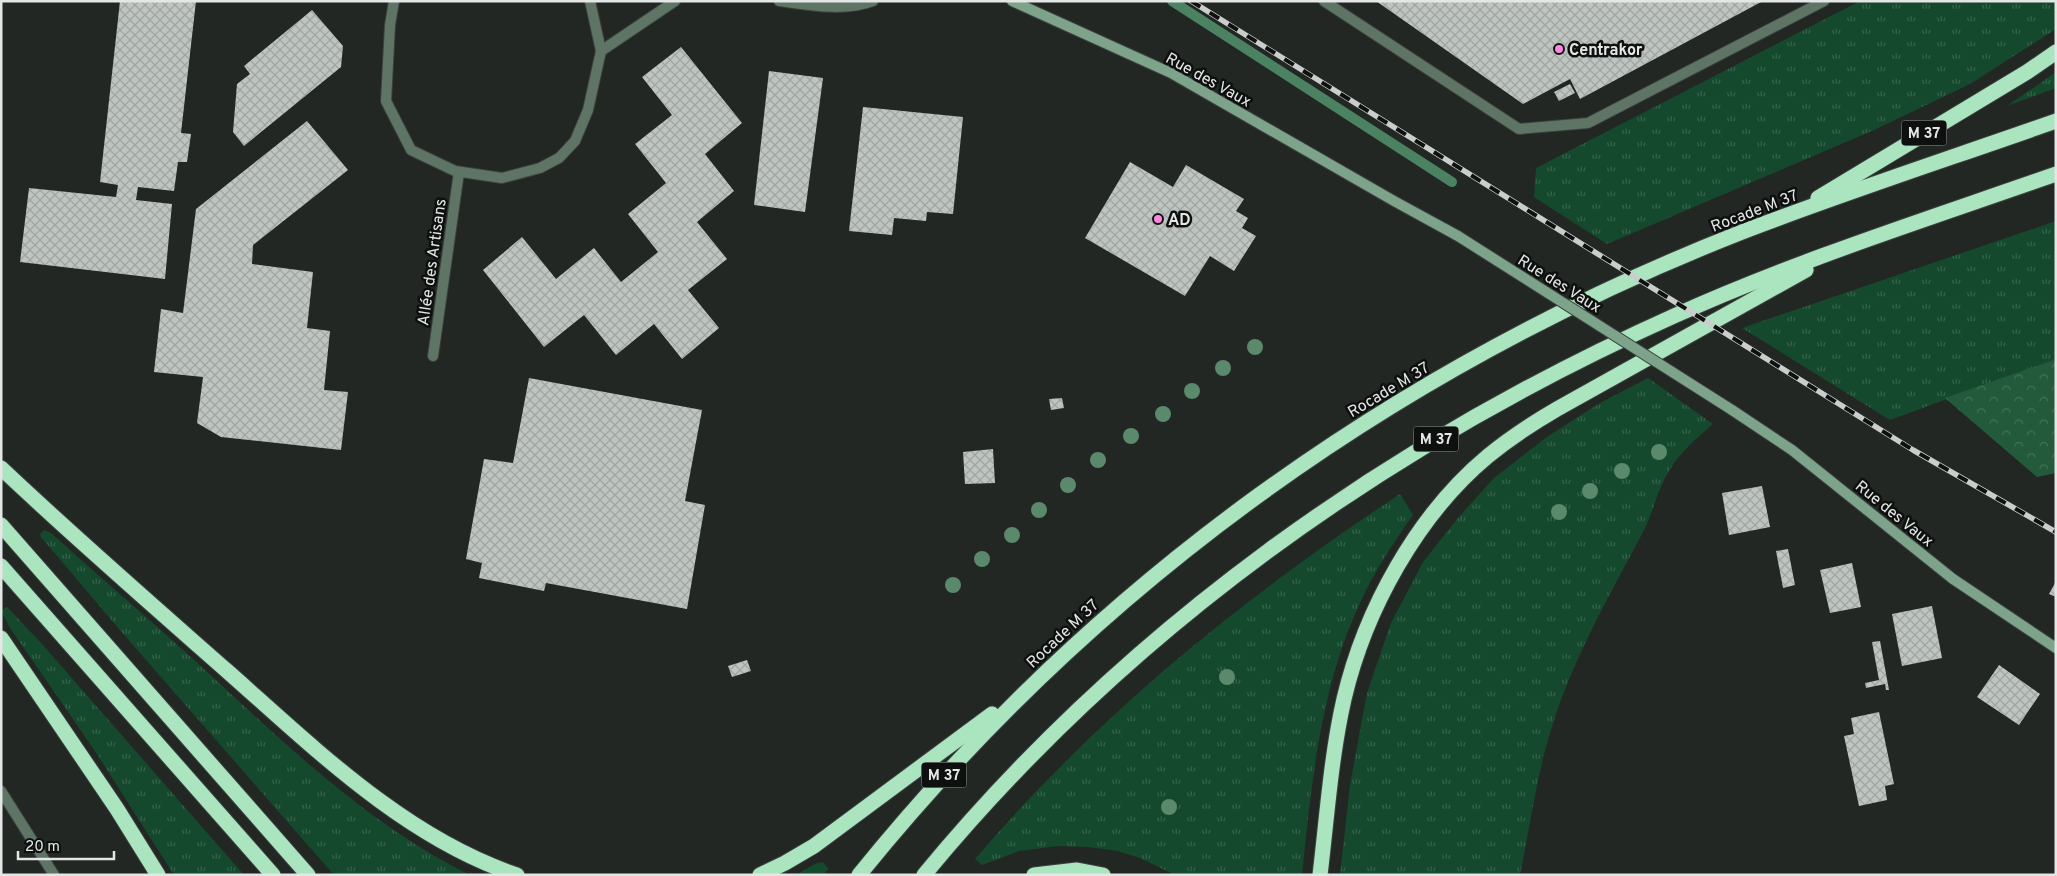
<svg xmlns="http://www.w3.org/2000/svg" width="2057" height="876" viewBox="0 0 2057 876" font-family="Overpass,sans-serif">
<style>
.grass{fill:url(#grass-tufts)}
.forest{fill:url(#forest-crowns)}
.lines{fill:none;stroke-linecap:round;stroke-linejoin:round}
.stream{stroke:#4b8261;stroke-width:10}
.building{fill:url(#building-cross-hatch)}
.lane-casing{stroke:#3d423f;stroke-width:12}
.street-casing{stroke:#3d423f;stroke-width:12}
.secondary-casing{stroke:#3d423f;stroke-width:12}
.highway-casing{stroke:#3d423f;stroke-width:17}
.lane{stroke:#5e7566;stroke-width:10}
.street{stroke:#5e7566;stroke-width:10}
.secondary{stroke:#7ea38b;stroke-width:10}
.highway{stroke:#abe5c0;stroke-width:15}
.rail-casing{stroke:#cacdcb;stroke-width:5.5}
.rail{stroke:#0d100e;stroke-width:4;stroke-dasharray:11;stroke-linecap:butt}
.secondary-bridge-casing{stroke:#3d423f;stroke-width:12;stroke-linecap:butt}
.secondary-bridge{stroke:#7ea38b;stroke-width:10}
.tree{fill:#5a896c}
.poi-dot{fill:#fd86e2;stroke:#0d100e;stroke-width:2}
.labels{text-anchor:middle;stroke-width:5;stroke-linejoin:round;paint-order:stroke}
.shield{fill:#0d100e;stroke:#a4a6a4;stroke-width:1}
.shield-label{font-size:15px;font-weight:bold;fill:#e4e7e5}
.poi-label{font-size:16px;font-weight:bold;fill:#e4e7e5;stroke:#0d100e;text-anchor:start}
.street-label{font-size:16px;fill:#e4e7e5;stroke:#0d100e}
</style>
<defs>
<pattern id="grass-tufts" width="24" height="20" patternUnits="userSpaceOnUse" patternTransform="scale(1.25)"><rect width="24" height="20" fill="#15492d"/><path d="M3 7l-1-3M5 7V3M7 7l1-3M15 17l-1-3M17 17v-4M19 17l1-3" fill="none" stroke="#37634b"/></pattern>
<pattern id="forest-crowns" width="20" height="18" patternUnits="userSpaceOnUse" patternTransform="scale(1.25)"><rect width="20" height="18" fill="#225a3b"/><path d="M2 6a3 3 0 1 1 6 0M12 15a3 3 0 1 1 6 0" fill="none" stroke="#427257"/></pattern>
<pattern id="building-cross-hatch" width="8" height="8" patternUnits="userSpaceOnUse" patternTransform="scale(1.25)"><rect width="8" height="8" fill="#bec5c0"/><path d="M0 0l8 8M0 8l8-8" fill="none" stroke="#a0a5a1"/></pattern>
</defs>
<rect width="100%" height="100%" fill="#222724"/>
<!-- grass -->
<g class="grass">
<polygon points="1860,1 2056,1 2056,29 1970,84 1874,130 1607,244 1534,197 1536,168"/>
<polygon points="2056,72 2056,88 2007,106"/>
<polygon points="2056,221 2056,359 1890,420 1742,328"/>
<path d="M1648,378L1713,424C1697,438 1679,453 1669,471C1657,490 1653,514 1642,534C1608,598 1572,660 1551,730C1536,777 1530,827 1520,875H1340L1350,785L1367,693L1391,623L1423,562L1458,518L1494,478L1547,437L1600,403Z"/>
<path d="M1400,494L1413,515C1393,543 1374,572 1360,603C1321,686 1311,785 1302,875H1175L1140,858L1118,851L1088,847L1058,846L1019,851L982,865L975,859C1097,716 1244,597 1400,494Z"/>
<path d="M44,530L51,533C102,579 154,623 204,669C286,745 369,825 470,875H334L119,629L41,537L40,534Z"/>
<polygon points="7,607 42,644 244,875 174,875 95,751 10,628 1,611"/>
<polygon points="823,862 828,869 823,875 796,875 815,864"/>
</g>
<!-- forest -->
<polygon class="forest" points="2056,359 2056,473 2037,477 1945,398"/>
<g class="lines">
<!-- stream -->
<polyline class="stream" points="1172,1 1452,182"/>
</g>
<!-- building -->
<g class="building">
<polygon points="120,1 196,1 181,133 191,134 187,162 178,162 174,191 138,187 136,200 172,204 165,279 20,262 29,188 116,197 118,185 100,182"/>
<polygon points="1376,1 1763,1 1580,99 1570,79 1523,104"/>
<polygon points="312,10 343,46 341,67 244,146 233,132 237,84 250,74 244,66"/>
<polygon points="681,47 742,123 705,154 734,191 697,222 727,259 688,290 719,328 682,359 654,324 616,355 584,315 544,347 483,270 522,237 556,279 594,248 621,282 658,252 628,214 666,183 635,144 672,115 642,77"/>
<polygon points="769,71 823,78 805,212 754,205"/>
<polygon points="1570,84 1575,93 1559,101 1554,92"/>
<polygon points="863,107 963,117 953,214 927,212 926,221 894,218 892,235 849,231"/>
<polygon points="307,121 348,170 253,245 252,264 313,272 307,328 330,331 324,390 348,392 341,450 221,437 197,423 203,377 154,372 161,309 183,313 196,209"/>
<polygon points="1130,162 1173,187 1186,165 1244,199 1236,211 1248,218 1242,228 1256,236 1234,271 1210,256 1185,296 1085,238"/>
<polygon points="529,378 702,410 685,501 705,505 687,609 546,583 544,591 479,578 482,563 466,559 484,459 513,463"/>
<polygon points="1062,398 1064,408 1051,410 1049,399"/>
<polygon points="993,449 995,483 965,484 963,452"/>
<polygon points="1762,486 1770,527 1729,535 1722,493"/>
<polygon points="1788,549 1795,585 1783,588 1776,551"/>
<polygon points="1852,563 1861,607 1830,613 1820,570"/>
<polygon points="2056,581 2056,597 2049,594"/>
<polygon points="1932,606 1942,658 1902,666 1892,614"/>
<polygon points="1880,641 1889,690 1886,690 1885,684 1866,688 1865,683 1879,680 1872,642"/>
<polygon points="747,660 751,671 732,677 728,666"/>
<polygon points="1999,665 2040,694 2019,725 1977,697"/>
<polygon points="1879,712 1894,784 1885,786 1887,800 1859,806 1844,736 1854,734 1851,718"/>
</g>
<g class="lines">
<defs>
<polyline id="lane" points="1,791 54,875"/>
<g id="street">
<polyline points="394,1 390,25 386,101 411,150 455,171 502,178 540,168 559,158 575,141 588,110 601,51 590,1"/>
<path d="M779,1C809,5 844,12 873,1"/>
<polyline points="1324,1 1519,129 1588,123 1824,1"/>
<polyline points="601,51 675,1"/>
<polyline points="433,356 459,172"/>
</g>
<g id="secondary">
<polyline points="1012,1 1171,73 1394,201 1458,236"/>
<polyline points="1732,410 1792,450 1953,579 2056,648"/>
</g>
<g id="highway">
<polyline points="1818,198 2027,72 2056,52"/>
<path d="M1,468C74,537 150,603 226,670C312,746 405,838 517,875"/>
<polyline points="1,525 308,875"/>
<polyline points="1,566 273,875"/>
<polyline points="1,638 117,809 158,875"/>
<polyline points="760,875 785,863 814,846 992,714"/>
<path d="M859,875C1094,584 1395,368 1742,232C1846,192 1951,158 2056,121"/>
<path d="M924,875C1126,630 1386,445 1674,316C1798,260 1928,219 2056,174"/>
<polyline points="1034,875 1077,870 1103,875"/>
<path d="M1320,875C1327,817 1331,756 1344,699C1365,610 1417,515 1488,456C1510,438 1533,423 1557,409L1806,270"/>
</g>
</defs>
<!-- lane casing -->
<use href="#lane" class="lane-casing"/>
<!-- street casing -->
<use href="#street" class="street-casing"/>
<!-- secondary casing -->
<use href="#secondary" class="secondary-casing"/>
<!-- highway casing -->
<use href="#highway" class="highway-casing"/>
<!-- lane -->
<use href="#lane" class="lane"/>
<!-- street -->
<use href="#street" class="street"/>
<!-- secondary -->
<use href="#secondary" class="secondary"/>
<!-- highway -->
<use href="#highway" class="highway"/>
<defs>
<polyline id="rail" points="1191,1 1913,450 2056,532"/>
</defs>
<!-- rail casing -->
<use href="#rail" class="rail-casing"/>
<!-- rail -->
<use href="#rail" class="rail"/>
<defs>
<polyline id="secondary-bridge" points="1458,236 1732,410"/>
</defs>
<!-- secondary-bridge casing -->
<use href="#secondary-bridge" class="secondary-bridge-casing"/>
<!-- secondary-bridge -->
<use href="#secondary-bridge" class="secondary-bridge"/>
</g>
<!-- trees -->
<g class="tree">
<circle cx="1255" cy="347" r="8"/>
<circle cx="1223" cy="368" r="8"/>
<circle cx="1192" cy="391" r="8"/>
<circle cx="1163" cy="414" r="8"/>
<circle cx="1131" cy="436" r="8"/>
<circle cx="1659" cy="452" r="8"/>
<circle cx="1098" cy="460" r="8"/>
<circle cx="1622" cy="471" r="8"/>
<circle cx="1068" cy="485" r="8"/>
<circle cx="1590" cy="491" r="8"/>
<circle cx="1039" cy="510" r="8"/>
<circle cx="1559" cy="512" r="8"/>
<circle cx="1012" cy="535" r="8"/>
<circle cx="982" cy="559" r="8"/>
<circle cx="953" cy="585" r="8"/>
<circle cx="1227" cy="677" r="8"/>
<circle cx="1169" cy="807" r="8"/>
</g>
<!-- markers -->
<g class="poi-dot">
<circle cx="1559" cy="49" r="5"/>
<circle cx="1158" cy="219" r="5"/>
</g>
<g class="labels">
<!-- shield labels -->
<g class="shield">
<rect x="1901.5" y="120.5" width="45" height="25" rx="4"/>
<rect x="1413.5" y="426.5" width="45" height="25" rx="4"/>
<rect x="921.5" y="762.5" width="45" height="25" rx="4"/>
</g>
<g class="shield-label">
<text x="1924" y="138">M 37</text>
<text x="1436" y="444">M 37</text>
<text x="944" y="780">M 37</text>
</g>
<!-- poi labels -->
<g class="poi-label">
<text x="1569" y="55">Centrakor</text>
<text x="1168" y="225">AD</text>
</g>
<!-- street labels -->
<g class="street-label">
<text transform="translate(1209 79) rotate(29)" y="6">Rue des Vaux</text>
<text transform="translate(1754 210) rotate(-21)" y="6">Rocade M 37</text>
<text transform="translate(431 262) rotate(-82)" y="6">Allée des Artisans</text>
<text transform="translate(1560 283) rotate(32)" y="6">Rue des Vaux</text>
<text transform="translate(1388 389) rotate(-31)" y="6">Rocade M 37</text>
<text transform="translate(1895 513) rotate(39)" y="6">Rue des Vaux</text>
<text transform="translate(1062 633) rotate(-43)" y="6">Rocade M 37</text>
</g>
</g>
<!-- border -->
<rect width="2057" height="876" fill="none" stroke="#e4e7e5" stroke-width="5"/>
<!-- scale -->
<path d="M18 851v8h96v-8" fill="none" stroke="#e4e7e5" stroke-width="2.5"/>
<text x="25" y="851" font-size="15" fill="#e4e7e5" stroke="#0d100e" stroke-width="4" paint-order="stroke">20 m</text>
</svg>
